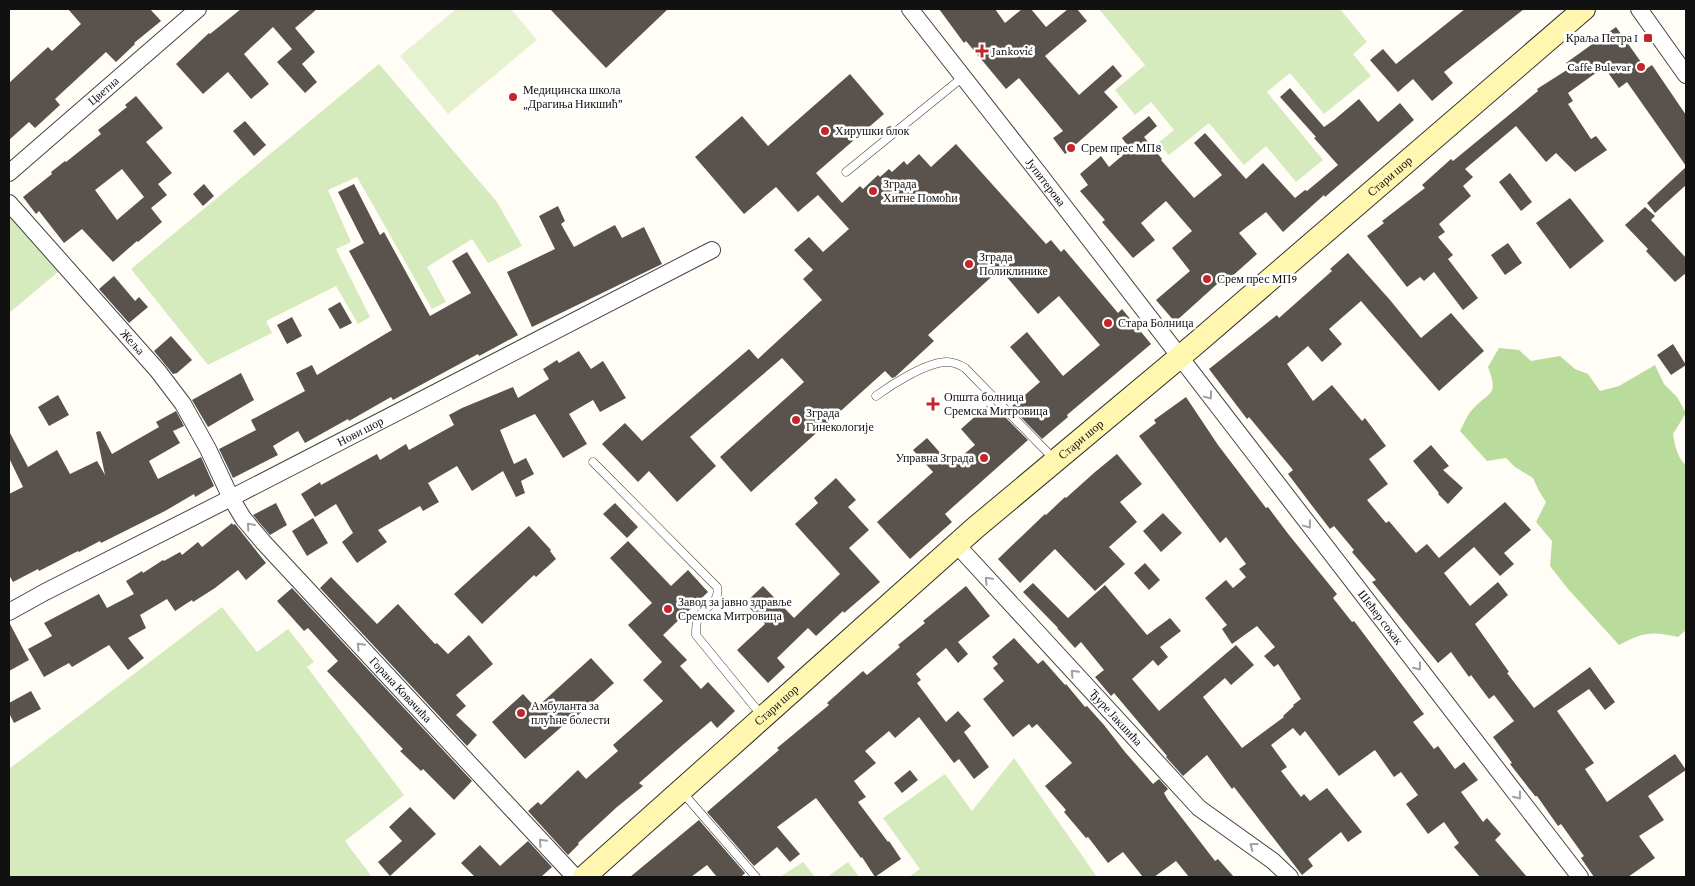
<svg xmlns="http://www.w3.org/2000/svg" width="1695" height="886" viewBox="0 0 1695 886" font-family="'Crimson Pro',serif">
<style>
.green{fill:#d5ebbd}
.forest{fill:#b9dc9c}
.pitch{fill:#e6f2cf}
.building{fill:#5a524d;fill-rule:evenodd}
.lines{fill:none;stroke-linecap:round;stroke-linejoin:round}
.lane-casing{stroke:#444;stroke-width:9}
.street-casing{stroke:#444;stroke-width:18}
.secondary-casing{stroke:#333;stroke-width:24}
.lane{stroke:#fff;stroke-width:8}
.street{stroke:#fff;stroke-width:16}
.secondary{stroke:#fff6b0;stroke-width:22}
.oneway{stroke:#a0a0a0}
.poi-dot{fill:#c4262e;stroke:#fff;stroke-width:2}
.labels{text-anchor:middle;stroke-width:5;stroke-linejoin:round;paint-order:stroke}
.poi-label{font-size:12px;fill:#111;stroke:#fff;text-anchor:start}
.street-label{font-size:12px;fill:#111;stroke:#fff}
</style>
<rect width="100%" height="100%" fill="#fffdf5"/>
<!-- green -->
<g class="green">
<polygon points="1099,9 1340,9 1367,42 1353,54 1371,76 1324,114 1290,73 1267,92 1323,160 1296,182 1266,146 1244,165 1209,123 1169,155 1158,143 1174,130 1151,102 1135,115 1115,90 1145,65"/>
<polygon points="379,64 497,202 522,246 488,263 472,239 427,267 446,302 432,309 357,177 328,190 351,242 336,249 370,317 358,324 336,286 266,321 272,333 208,365 131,269"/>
<polygon points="9,197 58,272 9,313"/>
<polygon points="222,607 257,652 288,629 314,662 307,667 404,795 345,841 372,877 9,877 9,769"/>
<polygon points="1014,758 1097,877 909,877 920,869 883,818 945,774 972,811"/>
<polygon points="803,862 815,877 780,877"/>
<polygon points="848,862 859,877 827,877"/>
</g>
<!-- forest -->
<path class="forest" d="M1499,348L1519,350L1531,361L1560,356L1575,369L1588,374L1600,391L1619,386L1655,365L1664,384L1677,397L1686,413L1673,434C1675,445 1677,458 1686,465V630L1678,637C1651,631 1644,632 1619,645L1568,589L1550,566L1552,541L1536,522L1546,502L1539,491L1533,478L1515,467L1506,458L1487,461L1460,431C1464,424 1467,415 1472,410C1490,390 1499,397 1488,367Z"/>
<!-- pitch -->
<polygon class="pitch" points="456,9 511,9 537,40 448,114 400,56"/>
<!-- building -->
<g class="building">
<polygon points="68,9 150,9 161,21 134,43 135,44 116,62 106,52 55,99 60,105 35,128 29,122 9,140 9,83 48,47 52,51 81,24"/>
<polygon points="241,9 317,9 295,28 315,52 302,64 317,82 305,93 277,62 292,49 273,27 244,54 269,84 251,99 228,72 203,94 176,64 209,33 210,34"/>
<polygon points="550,9 668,9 606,68"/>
<polygon points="939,9 995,9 1005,23 1022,9 1031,9 1046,27 1068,9 1077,9 1087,21 1045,56 1079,95 1113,65 1122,76 1104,92 1118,107 1065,154 1053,138 1063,131 1019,78 1006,89 966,41 964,43"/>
<polygon points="1465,9 1524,9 1444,72 1453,83 1432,101 1413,79 1398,92 1370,60 1383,49 1396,64"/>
<polygon points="1616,27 1646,69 1652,65 1686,115 1686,166 1627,82 1619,88 1604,67 1568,93 1573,101 1568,104 1591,139 1596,136 1607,150 1575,172 1556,153 1546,162 1516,126 1465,169 1473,177 1463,186 1471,196 1439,224 1445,232 1438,237 1453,255 1448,259 1478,298 1463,310 1434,272 1424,281 1420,277 1407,287 1367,236 1384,223 1382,221 1425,188 1422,185 1451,159 1453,161 1538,91 1537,89 1570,68 1566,63"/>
<polygon points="850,74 884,114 816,173 842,203 860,186 863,189 878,175 880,177 889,169 892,172 904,161 907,165 919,154 931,167 956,144 1046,244 1051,240 1061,252 1064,249 1118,313 1122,309 1151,344 1067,415 1068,417 1042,439 1011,407 1040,382 1010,347 1027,332 1063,376 1100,345 1059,296 1038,314 1000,269 928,335 934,341 895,377 892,378 885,371 751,492 720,457 804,382 782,358 690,437 716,466 677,502 649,471 638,482 602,444 625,423 642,441 749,349 758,359 822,300 803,279 813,270 794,250 809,237 823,252 849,229 818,195 798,212 776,187 744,214 695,157 742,116 768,146"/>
<polygon points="1290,88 1324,127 1334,120 1359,99 1378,122 1400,103 1414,120 1325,197 1324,195 1283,232 1266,212 1239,233 1257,254 1229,279 1226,276 1175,322 1156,300 1190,271 1172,248 1192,231 1166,201 1141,223 1155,240 1133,258 1102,222 1105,220 1080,191 1088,185 1080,174 1101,156 1109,167 1130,149 1122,138 1149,116 1157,126 1144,137 1162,159 1161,160 1194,198 1222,175 1194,143 1205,133 1246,179 1263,163 1295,198 1305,190 1307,191 1338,165 1314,138 1316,137 1280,97"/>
<path d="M136,96L163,128L146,142L172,173L158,184L167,195L151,208L162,222L138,242L137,241L113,262L82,229L64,243L39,211L36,214L23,197L52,174L51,172L65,161L66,162L101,134L98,130L127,107L125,105ZM122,169L144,197L117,220L95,190Z"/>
<polygon points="245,121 266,145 254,156 233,131"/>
<polygon points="1686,167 1686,185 1655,213 1647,203"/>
<polygon points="1510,173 1532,202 1521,211 1499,182"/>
<polygon points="204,184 214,196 203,206 193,194"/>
<polygon points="354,184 380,235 384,232 430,316 471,293 452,261 467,252 518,335 479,356 478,354 393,400 391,397 349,421 348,419 305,443 298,431 273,446 278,455 233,478 219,449 256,430 251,420 305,391 296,373 312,365 317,375 392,330 349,251 364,243 338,192"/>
<polygon points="1570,198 1604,241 1570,269 1536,223"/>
<polygon points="558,206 565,221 561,224 574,247 615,225 622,238 644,227 662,264 532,327 507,272 555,249 539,216"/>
<polygon points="1645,207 1655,216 1651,220 1686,258 1686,273 1675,282 1646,251 1648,249 1625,225"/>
<polygon points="1508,243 1522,263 1505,275 1491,255"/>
<polygon points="1348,253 1390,300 1421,338 1451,313 1484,351 1439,391 1361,301 1329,329 1342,344 1322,362 1308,346 1287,364 1313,401 1332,385 1362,421 1365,418 1386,446 1369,459 1388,484 1367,500 1386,523 1389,521 1416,553 1427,544 1439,558 1505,502 1531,530 1504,553 1514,564 1500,576 1474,547 1444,573 1470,606 1498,582 1508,595 1475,624 1509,672 1507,673 1534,708 1590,667 1615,702 1605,710 1589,689 1557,711 1594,763 1585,769 1607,802 1675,754 1686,770 1648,796 1664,820 1639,836 1655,858 1628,877 1594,877 1581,858 1584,856 1561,824 1558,826 1537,796 1535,796 1510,764 1512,763 1493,737 1514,721 1494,695 1489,699 1471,675 1469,677 1451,652 1438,663 1372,582 1376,580 1352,552 1354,550 1334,526 1330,529 1313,507 1288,474 1293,470 1249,417 1247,419 1209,369 1277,315 1279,318 1332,271 1330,269"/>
<polygon points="114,276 135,301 139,297 148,307 129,323 99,289"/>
<polygon points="340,302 352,323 340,329 328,309"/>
<polygon points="292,317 302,336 287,344 277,325"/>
<polygon points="171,336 192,360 177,373 173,374 154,351"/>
<polygon points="1673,344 1686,365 1671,375 1657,355"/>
<polygon points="579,351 591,369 603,361 626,398 600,412 593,400 569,414 587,444 563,458 535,414 500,430 514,464 526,458 534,474 521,481 525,493 516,497 503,471 472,491 457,466 428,483 439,502 423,511 420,506 378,530 387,542 357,563 342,542 353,533 336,504 315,517 301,494 320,482 321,485 377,454 380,460 406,444 409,450 454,425 449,415 462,408 513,387 518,398 549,379 543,369 557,360 559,363"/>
<polygon points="241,373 254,400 208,427 192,400"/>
<polygon points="58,395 69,415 49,426 38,407"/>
<polygon points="1186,397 1218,445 1266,508 1268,507 1289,535 1337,594 1333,598 1352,622 1354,621 1424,714 1413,722 1434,749 1438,746 1455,769 1464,762 1478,780 1461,792 1483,822 1487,818 1501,834 1495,840 1527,877 1480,877 1454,847 1459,843 1444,822 1428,834 1406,804 1418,795 1401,772 1394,777 1375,750 1339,776 1305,731 1300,736 1293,728 1271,745 1287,767 1281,771 1301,797 1304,794 1310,801 1327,788 1362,832 1348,842 1341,832 1308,859 1313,866 1302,875 1234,787 1232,789 1207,755 1183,776 1166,757 1167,756 1114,693 1111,696 1095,677 1104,670 1081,642 1075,648 1057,628 1058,628 1023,592 1033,583 1068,618 1105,585 1147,635 1170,618 1181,631 1160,647 1168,657 1158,666 1153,660 1132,679 1159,711 1236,645 1254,665 1231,685 1225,678 1203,697 1242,748 1284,717 1283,716 1294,706 1293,705 1301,699 1278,664 1274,667 1264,656 1275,647 1257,626 1232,644 1222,629 1227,625 1205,598 1226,580 1233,588 1246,577 1239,569 1246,564 1226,537 1220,543 1139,436 1156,423 1154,420"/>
<polygon points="988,405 998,417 1002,414 1028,440 945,514 952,522 910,559 877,522 933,472 913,450 927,438 951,465 975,445 961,429"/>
<polygon points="176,411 184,426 173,431 180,443 149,461 158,479 201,457 214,486 195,497 194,494 165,511 101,543 100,541 79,552 78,551 39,571 38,569 13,582 9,575 9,494 23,487 9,458 9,431 28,467 57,450 70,474 97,461 105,475 96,432 100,431 112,454 159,427 156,422"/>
<polygon points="1431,445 1449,466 1443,470 1463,488 1448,504 1438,494 1439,493 1413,461"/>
<polygon points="1117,454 1142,484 1120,502 1137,522 1109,547 1125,564 1095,591 1055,549 1020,583 998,559 1045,514 1046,515 1065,497 1066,498 1095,472"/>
<polygon points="836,478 856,500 848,507 869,530 849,548 880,582 844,613 843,611 816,636 808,628 777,658 785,667 768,683 737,650 765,624 745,603 763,586 794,618 840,574 795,524 818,503 814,498"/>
<polygon points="276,503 287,525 270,535 253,515"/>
<polygon points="615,503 638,527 627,538 603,514"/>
<polygon points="1163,513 1182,533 1161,552 1143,531"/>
<polygon points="313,518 328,543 307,556 292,531"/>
<polygon points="232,523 233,525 235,524 266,563 246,580 238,570 215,588 193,602 192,600 175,611 167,599 140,615 146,628 128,638 144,658 128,670 109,645 72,667 69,663 44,677 28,649 52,636 44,623 99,594 107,608 134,594 126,581 142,571 143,573 163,560 164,561 180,552 182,555 198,542 202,547"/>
<polygon points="529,526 551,550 550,551 556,559 536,577 534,575 482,624 454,594"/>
<polygon points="628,541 671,586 688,570 708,592 663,635 687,660 680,666 701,689 708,682 735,711 717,728 711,721 685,743 639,783 643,786 617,807 578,843 579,844 568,855 528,811 538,802 541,805 578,770 586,779 618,751 613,745 663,701 643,680 662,662 628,625 652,603 610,558"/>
<polygon points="1145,563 1160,580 1149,590 1134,573"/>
<polygon points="331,577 377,624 398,604 435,644 437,643 448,654 469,635 493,664 456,695 466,706 456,715 477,735 467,746 320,588"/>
<polygon points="966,586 990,616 958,642 968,654 958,663 946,648 916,674 921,680 917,683 946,722 958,711 971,726 964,732 989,767 974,779 959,759 954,763 919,717 895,738 889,731 865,751 876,763 854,781 866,797 858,802 888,842 889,841 901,859 875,877 862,857 861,858 816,798 777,827 800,854 790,862 777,847 754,866 707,812 779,750 777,748 829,705 827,703 863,671 867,675 900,647 898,645 925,623 923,621"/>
<polygon points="292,588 472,781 454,800 423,769 421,771 400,751 403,749 327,671 338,661 308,628 304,631 277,601"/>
<polygon points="9,622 29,660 9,671"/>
<polygon points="1014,638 1038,664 1043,660 1065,685 1066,684 1085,707 1087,706 1104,725 1125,752 1153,784 1159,779 1168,789 1164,793 1168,800 1215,861 1218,859 1234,877 1189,877 1176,861 1154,877 1143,877 1123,852 1108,863 1088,837 1086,838 1064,812 1066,810 1045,786 1072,763 1037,724 1032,728 1029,724 1013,737 983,699 1004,681 993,668 998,664 992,657"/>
<polygon points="591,658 614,683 568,724 567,722 525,759 492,722 523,694 536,708"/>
<polygon points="31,691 41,709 14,723 9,713 9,703"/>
<polygon points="910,770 918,780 902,793 894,783"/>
<polygon points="410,807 436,834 390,876 378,862 402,841 389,827"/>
<polygon points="699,820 745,873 741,877 717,877 707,865 691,877 630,877"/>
<polygon points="528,841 552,867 541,877 475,877 461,863 480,845 500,866"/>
</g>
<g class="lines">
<defs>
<g id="lane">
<polyline points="846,172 963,77"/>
<path d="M876,396C892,384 927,362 947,362C953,362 960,365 965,368L1054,459"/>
<path d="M593,462L717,587C721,603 704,606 698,618C696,623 696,630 696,635L762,716"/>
<polyline points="683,793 756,877"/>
</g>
<g id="street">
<path id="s1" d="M910,9L1040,175L1580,877"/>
<polyline points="1639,9 1686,75"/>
<path id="s2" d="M9,173L198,9"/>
<path id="s3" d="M9,203L158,371L183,404L208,449L231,498L243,518L264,543L575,877"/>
<path id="s4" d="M956,544L1199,808L1273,861L1290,877"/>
<path id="s5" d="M9,612L45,592L231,498L712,250"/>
</g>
<g id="secondary">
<path id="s6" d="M584,877L975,528L1194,345L1584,9"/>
</g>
</defs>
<!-- lane casing -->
<use href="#lane" class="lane-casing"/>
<!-- street casing -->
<use href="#street" class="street-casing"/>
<!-- secondary casing -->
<use href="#secondary" class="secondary-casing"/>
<!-- lane -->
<use href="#lane" class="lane"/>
<!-- street -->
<use href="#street" class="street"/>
<!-- secondary -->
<use href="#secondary" class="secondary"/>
</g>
<!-- one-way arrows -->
<defs><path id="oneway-chevron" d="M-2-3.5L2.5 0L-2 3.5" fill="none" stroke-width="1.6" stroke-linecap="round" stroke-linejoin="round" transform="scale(1.25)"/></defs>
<g class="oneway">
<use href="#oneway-chevron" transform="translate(1209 396) rotate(53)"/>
<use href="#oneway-chevron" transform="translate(1308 525) rotate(53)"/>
<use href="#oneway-chevron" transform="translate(250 526) rotate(-131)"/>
<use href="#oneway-chevron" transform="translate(988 580) rotate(-133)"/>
<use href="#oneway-chevron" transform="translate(360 646) rotate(-133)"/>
<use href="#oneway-chevron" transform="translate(1418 667) rotate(52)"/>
<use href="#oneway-chevron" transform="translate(1074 673) rotate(-133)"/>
<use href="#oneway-chevron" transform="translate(1518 796) rotate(52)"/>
<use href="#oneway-chevron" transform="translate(542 842) rotate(-133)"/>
<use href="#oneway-chevron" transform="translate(1253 846) rotate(-144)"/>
</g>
<!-- markers -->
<g class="poi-dot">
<rect x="1643" y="33" width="10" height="10" rx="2.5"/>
<path d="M979.5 43.5h5v5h5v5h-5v5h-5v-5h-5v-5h5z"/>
<circle cx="1641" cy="67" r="5"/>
<circle cx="513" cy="97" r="5"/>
<circle cx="825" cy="131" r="5"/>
<circle cx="1071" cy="148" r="5"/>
<circle cx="873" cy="191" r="5"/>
<circle cx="969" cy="264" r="5"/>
<circle cx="1207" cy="279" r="5"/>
<circle cx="1108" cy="323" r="5"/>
<path d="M930.5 396.5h5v5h5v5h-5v5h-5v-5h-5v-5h5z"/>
<circle cx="796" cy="420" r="5"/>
<circle cx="984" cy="458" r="5"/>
<circle cx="668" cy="609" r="5"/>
<circle cx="521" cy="713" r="5"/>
</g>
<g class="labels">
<!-- poi labels -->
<g class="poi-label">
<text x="1638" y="42" text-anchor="end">Краља Петра I</text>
<text x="992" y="55">Janković</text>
<text x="1631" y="71" text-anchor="end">Caffe Bulevar</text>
<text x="523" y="94">Медицинска школа<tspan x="523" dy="14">„Драгиња Никшић”</tspan></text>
<text x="835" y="135">Хирушки блок</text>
<text x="1081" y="152">Срем прес МП8</text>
<text x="883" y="188">Зграда<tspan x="883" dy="14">Хитне Помоћи</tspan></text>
<text x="979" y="261">Зграда<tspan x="979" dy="14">Поликлинике</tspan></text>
<text x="1217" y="283">Срем прес МП9</text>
<text x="1118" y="327">Стара Болница</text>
<text x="944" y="401">Општа болница<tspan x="944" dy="14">Сремска Митровица</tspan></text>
<text x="806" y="417">Зграда<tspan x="806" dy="14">Гинекологије</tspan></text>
<text x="974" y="462" text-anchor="end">Управна Зграда</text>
<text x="678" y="606">Завод за јавно здравље<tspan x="678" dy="14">Сремска Митровица</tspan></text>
<text x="531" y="710">Амбуланта за<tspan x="531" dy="14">плућне болести</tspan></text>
</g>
<!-- street labels -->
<g class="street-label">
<text dy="4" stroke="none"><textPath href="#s2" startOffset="125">Цветна</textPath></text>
<text dy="4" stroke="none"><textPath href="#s6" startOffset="1068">Стари шор</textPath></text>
<text dy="4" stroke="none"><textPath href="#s1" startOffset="220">Јупитерова</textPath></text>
<text dy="4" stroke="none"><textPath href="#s3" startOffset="186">Жеља</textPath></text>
<text dy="4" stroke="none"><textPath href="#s5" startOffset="395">Нови шор</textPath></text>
<text dy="4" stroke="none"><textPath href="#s6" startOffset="662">Стари шор</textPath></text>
<text dy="4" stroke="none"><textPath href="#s1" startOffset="769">Шећер сокак</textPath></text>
<text dy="4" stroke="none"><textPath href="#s3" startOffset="628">Горана Ковачића</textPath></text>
<text dy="4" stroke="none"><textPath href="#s6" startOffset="258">Стари шор</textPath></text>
<text dy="4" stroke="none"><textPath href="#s4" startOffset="236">Ђуре Јакшића</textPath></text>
</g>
</g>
<!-- border -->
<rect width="1695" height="886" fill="none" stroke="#111111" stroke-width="20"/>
</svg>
